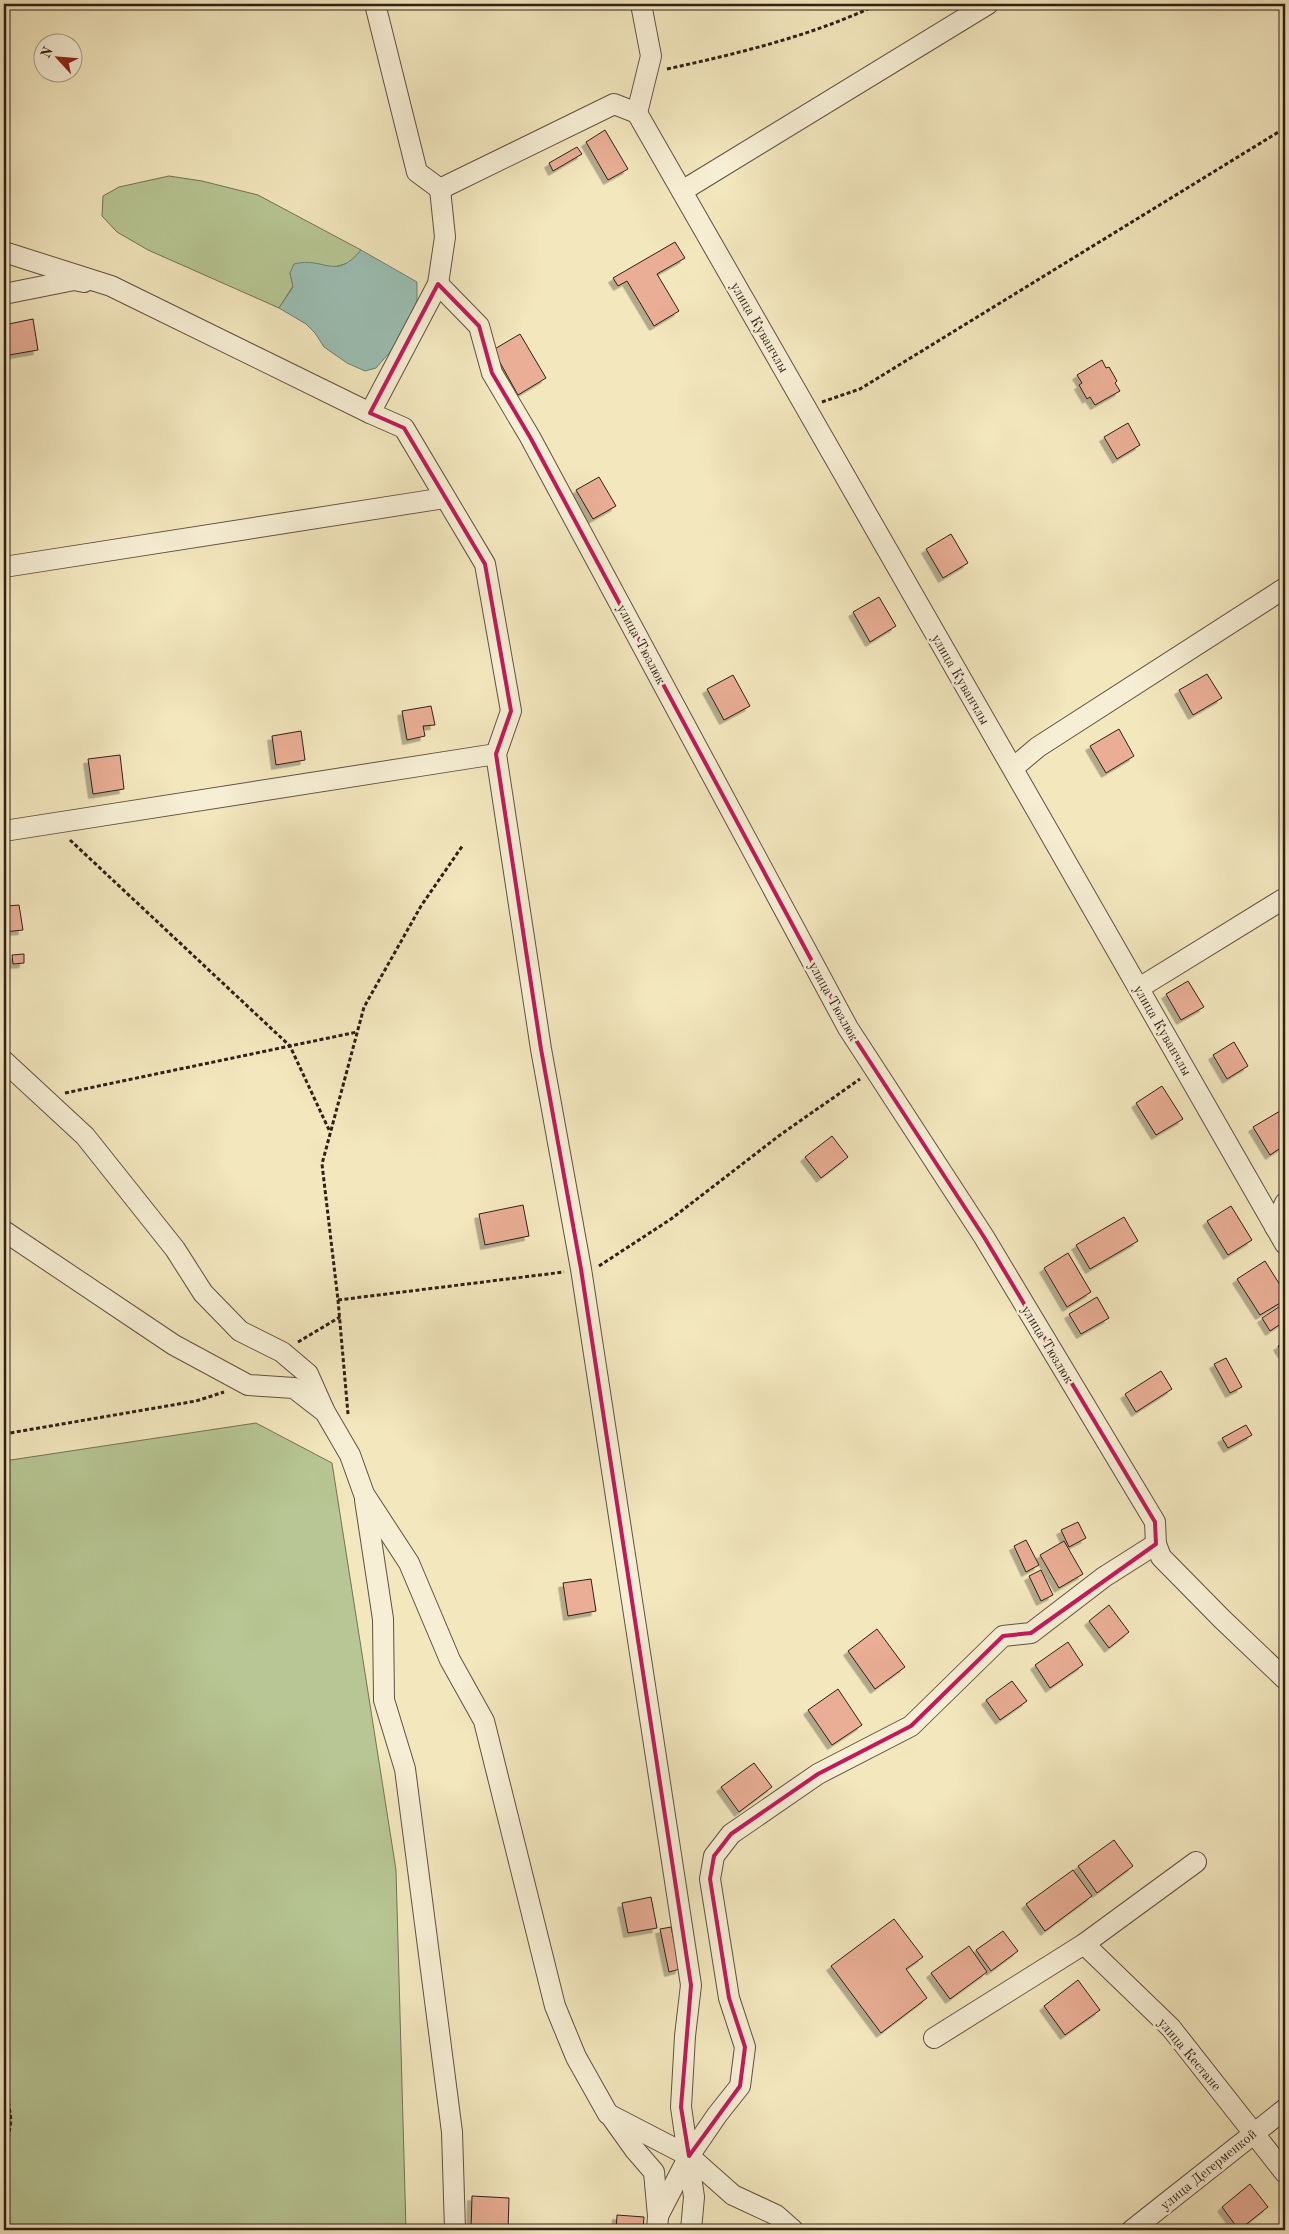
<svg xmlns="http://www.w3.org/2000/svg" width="1289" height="2234" viewBox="0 0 1289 2234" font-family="'Old Standard TT',serif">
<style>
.green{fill:#b7c694;stroke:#747256}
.water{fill:#9bbfb4;stroke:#707f75}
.building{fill:#e9ae95;stroke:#301f17;filter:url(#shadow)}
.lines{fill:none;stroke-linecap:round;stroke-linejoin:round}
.minor-casing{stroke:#615141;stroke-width:22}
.path{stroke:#301f17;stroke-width:3;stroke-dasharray:4 2.5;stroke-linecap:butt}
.minor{stroke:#f7efd5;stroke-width:20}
.marked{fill:none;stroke:#c2185b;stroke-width:4;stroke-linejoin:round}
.labels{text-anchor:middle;stroke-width:5;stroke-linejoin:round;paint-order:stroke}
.street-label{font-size:14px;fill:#301f17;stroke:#f7efd5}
</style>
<defs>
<filter id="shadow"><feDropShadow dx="-4.5" dy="4.5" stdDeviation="0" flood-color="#0004"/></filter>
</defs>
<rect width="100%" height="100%" fill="#f3e7be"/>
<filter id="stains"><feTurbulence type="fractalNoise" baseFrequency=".004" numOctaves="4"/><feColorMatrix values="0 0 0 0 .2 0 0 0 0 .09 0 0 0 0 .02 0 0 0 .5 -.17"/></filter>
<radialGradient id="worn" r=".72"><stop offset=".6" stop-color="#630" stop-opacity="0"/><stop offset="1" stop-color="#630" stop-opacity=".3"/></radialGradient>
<!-- green -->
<g class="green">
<polygon points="169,176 202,181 258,195 361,250 351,262 332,268 319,264 290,273 293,286 279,308 148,250 117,232 102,216 103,196 119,187"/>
<polygon points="256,1423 332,1463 396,1870 406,2230 4,2230 4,1461"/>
</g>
<!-- water -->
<path class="water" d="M361,250L417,282V301L397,344L376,368L365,371L347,363L324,347L315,333L306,324L279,308L293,287L290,273L294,264C324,256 335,282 361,250Z"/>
<!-- building -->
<g class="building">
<polygon points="605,130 628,169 608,180 586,142"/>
<polygon points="577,147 582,154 553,171 549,163"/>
<polygon points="675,242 685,258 657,274 679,311 654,326 627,281 618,286 613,278"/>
<polygon points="33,319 38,350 9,355 4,325"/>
<polygon points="520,334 546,378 518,395 493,350"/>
<polygon points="1102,360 1106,368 1109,367 1117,381 1115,383 1120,391 1095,405 1090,397 1087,399 1079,385 1082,383 1077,375"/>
<polygon points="1128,423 1140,445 1117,459 1104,437"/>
<polygon points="599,477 616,506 593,519 576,490"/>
<polygon points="951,534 968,563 943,578 926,549"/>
<polygon points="879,597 896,626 870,642 853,612"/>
<polygon points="1207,674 1222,698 1193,715 1179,690"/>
<polygon points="733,675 750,706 724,720 707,689"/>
<polygon points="431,706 435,725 423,726 425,736 407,740 402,711"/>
<polygon points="1119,729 1134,756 1106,773 1090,746"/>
<polygon points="301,731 305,760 276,765 272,736"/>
<polygon points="120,755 124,789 93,794 88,759"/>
<polygon points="19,905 23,930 4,932 4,912 7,911 7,906"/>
<polygon points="24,954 24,963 13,964 12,955"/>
<polygon points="1188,981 1204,1007 1181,1020 1166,994"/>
<polygon points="1234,1042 1248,1066 1227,1079 1213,1055"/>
<polygon points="1162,1086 1183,1119 1156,1135 1136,1103"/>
<polygon points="1280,1111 1285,1121 1285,1145 1270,1155 1253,1127"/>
<polygon points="832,1136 848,1157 821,1178 805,1157"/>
<polygon points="523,1205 529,1236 485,1245 479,1214"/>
<polygon points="1231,1206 1252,1240 1228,1255 1207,1221"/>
<polygon points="1124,1217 1138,1241 1090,1269 1076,1245"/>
<polygon points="1068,1253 1091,1292 1067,1307 1044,1268"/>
<polygon points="1265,1261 1285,1293 1285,1300 1260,1315 1237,1279"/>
<polygon points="1097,1297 1109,1318 1081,1334 1069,1314"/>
<polygon points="1285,1303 1285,1321 1270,1331 1262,1318"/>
<polygon points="1285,1341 1285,1357 1278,1346"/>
<polygon points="1226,1358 1242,1387 1230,1393 1214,1364"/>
<polygon points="1161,1371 1172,1389 1136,1412 1125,1394"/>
<polygon points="1246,1425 1252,1435 1228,1448 1222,1438"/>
<polygon points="1078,1522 1086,1538 1069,1547 1061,1530"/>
<polygon points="1026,1540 1039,1565 1026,1572 1014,1546"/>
<polygon points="1064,1541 1083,1574 1059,1588 1040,1555"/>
<polygon points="1041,1570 1053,1595 1041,1601 1029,1576"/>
<polygon points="591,1579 596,1611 568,1616 563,1583"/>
<polygon points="1109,1605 1129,1632 1109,1648 1089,1621"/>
<polygon points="877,1629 905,1667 875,1689 848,1651"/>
<polygon points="1068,1642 1083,1665 1050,1688 1035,1665"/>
<polygon points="1012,1681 1027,1701 1000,1720 986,1700"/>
<polygon points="838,1689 862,1725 832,1745 808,1710"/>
<polygon points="754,1763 772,1787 739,1812 721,1787"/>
<polygon points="1114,1840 1133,1866 1097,1893 1078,1866"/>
<polygon points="1073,1870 1092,1896 1045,1931 1026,1904"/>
<polygon points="651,1897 657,1928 628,1933 622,1903"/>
<polygon points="894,1919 923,1957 906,1969 927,1998 881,2033 831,1966"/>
<polygon points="671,1927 680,1969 669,1972 660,1929"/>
<polygon points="1003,1931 1018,1951 991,1971 976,1950"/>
<polygon points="969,1946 987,1972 950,1999 931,1973"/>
<polygon points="1078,1980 1100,2010 1065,2035 1044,2006"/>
<polygon points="1250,2184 1268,2207 1239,2230 1222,2207"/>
<polygon points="472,2196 509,2198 508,2230 471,2230"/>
<polygon points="617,2215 644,2217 643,2230 616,2230"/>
</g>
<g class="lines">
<defs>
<g id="minor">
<polyline points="375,4 417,172 440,189"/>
<polyline points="637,113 1285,1244"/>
<polyline points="637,113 651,56 641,4"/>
<polyline points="682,191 988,4"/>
<polyline points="4,252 111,286 370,413 438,284 445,237 440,189 614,104 637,113"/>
<polyline points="438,284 479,326 492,373 530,437 848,1028 984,1237 1155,1522 1156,1544 1161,1557 1222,1619 1285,1679"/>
<polyline points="4,294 74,280 84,282"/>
<polyline points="370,413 404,428 485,564 511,711 496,754 541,1049 581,1269 691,1985 685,2036 681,2107 694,2197 691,2230"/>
<polyline points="4,567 445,498"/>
<polyline points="1013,768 1038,747 1285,588"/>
<polyline points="4,831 496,754"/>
<polyline points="1139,988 1285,898"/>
<polyline points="4,1061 85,1136 175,1249 203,1293 240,1331 282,1352 308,1374 324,1410"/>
<polyline points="1275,1227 1285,1203"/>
<polyline points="4,1231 174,1345 248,1385 294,1388 325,1412 350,1455 364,1494 409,1563 450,1660 484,1721 555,2006 576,2057 608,2114 689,2156 733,2195 776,2215 793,2230"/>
<polyline points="365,1500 383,1619 384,1700 405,1769 452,2132 455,2230"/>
<polyline points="1084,1944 1171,2028 1285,2173"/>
<polyline points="934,2038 1084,1944 1196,1862"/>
<polyline points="610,2115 635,2150 654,2172 658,2216 657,2230"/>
<polyline points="658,2216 689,2156 717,2115 740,2086 745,2047 729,1998 710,1879 714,1856 731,1834 818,1774 911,1726 1003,1636 1031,1633 1104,1577 1156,1544"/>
<polyline points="1132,2230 1285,2109"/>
</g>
</defs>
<!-- minor casing -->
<use href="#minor" class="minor-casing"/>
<!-- path -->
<g class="path">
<path d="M667,69C740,53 811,36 879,4"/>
<polyline points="822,402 860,389 1285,128"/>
<polyline points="70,840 290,1046 330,1132"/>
<polyline points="65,1093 357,1032"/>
<polyline points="599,1266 671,1219 780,1135 860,1079"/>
<polyline points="338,1300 564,1272"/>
<polyline points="298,1342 340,1317"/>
<polyline points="348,1414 338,1300 322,1164 364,1007 421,906 463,845"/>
<polyline points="4,1434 196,1401 224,1392"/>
<polyline points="4,2070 11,2120 4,2168"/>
</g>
<!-- minor -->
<use href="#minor" class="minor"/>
</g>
<!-- marked area -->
<path class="marked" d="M438,284L479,326L492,373L530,437L848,1028L984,1237L1155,1522L1156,1544L1031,1633L1003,1636L911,1726L818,1774L731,1834L714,1856L710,1879L729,1998L745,2047L740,2086L689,2156L681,2107L691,1985L581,1269L541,1049L496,754L511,711L485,564L404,428L370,413Z"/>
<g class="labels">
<!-- street labels -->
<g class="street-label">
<text transform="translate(760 327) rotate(60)" y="5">улица Куванчлы</text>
<text transform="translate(642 644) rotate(62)" y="5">улица Тюзлюк</text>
<text transform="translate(961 679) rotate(60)" y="5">улица Куванчлы</text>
<text transform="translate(834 1001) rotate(61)" y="5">улица Тюзлюк</text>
<text transform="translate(1163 1030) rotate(60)" y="5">улица Куванчлы</text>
<text transform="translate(1048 1344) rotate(59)" y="5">улица Тюзлюк</text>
<text transform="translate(1190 2054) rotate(50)" y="5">улица Кестане</text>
<text transform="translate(1208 2169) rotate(-39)" y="5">улица Дегерменкой</text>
</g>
</g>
<!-- margin -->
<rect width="1289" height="2234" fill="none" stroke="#f3e7be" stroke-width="20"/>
<rect x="5" y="5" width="1279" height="2224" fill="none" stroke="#301f17" stroke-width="2.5"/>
<rect x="10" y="10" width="1269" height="2214" fill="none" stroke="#301f17"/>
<!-- north arrow -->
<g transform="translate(58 58) rotate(296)"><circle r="24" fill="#f7efd5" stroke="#a79c89"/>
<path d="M0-4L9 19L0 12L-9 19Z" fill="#8f2418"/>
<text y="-8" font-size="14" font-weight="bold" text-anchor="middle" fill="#301f17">N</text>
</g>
<rect width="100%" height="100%" filter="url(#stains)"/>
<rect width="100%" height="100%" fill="url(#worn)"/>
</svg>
